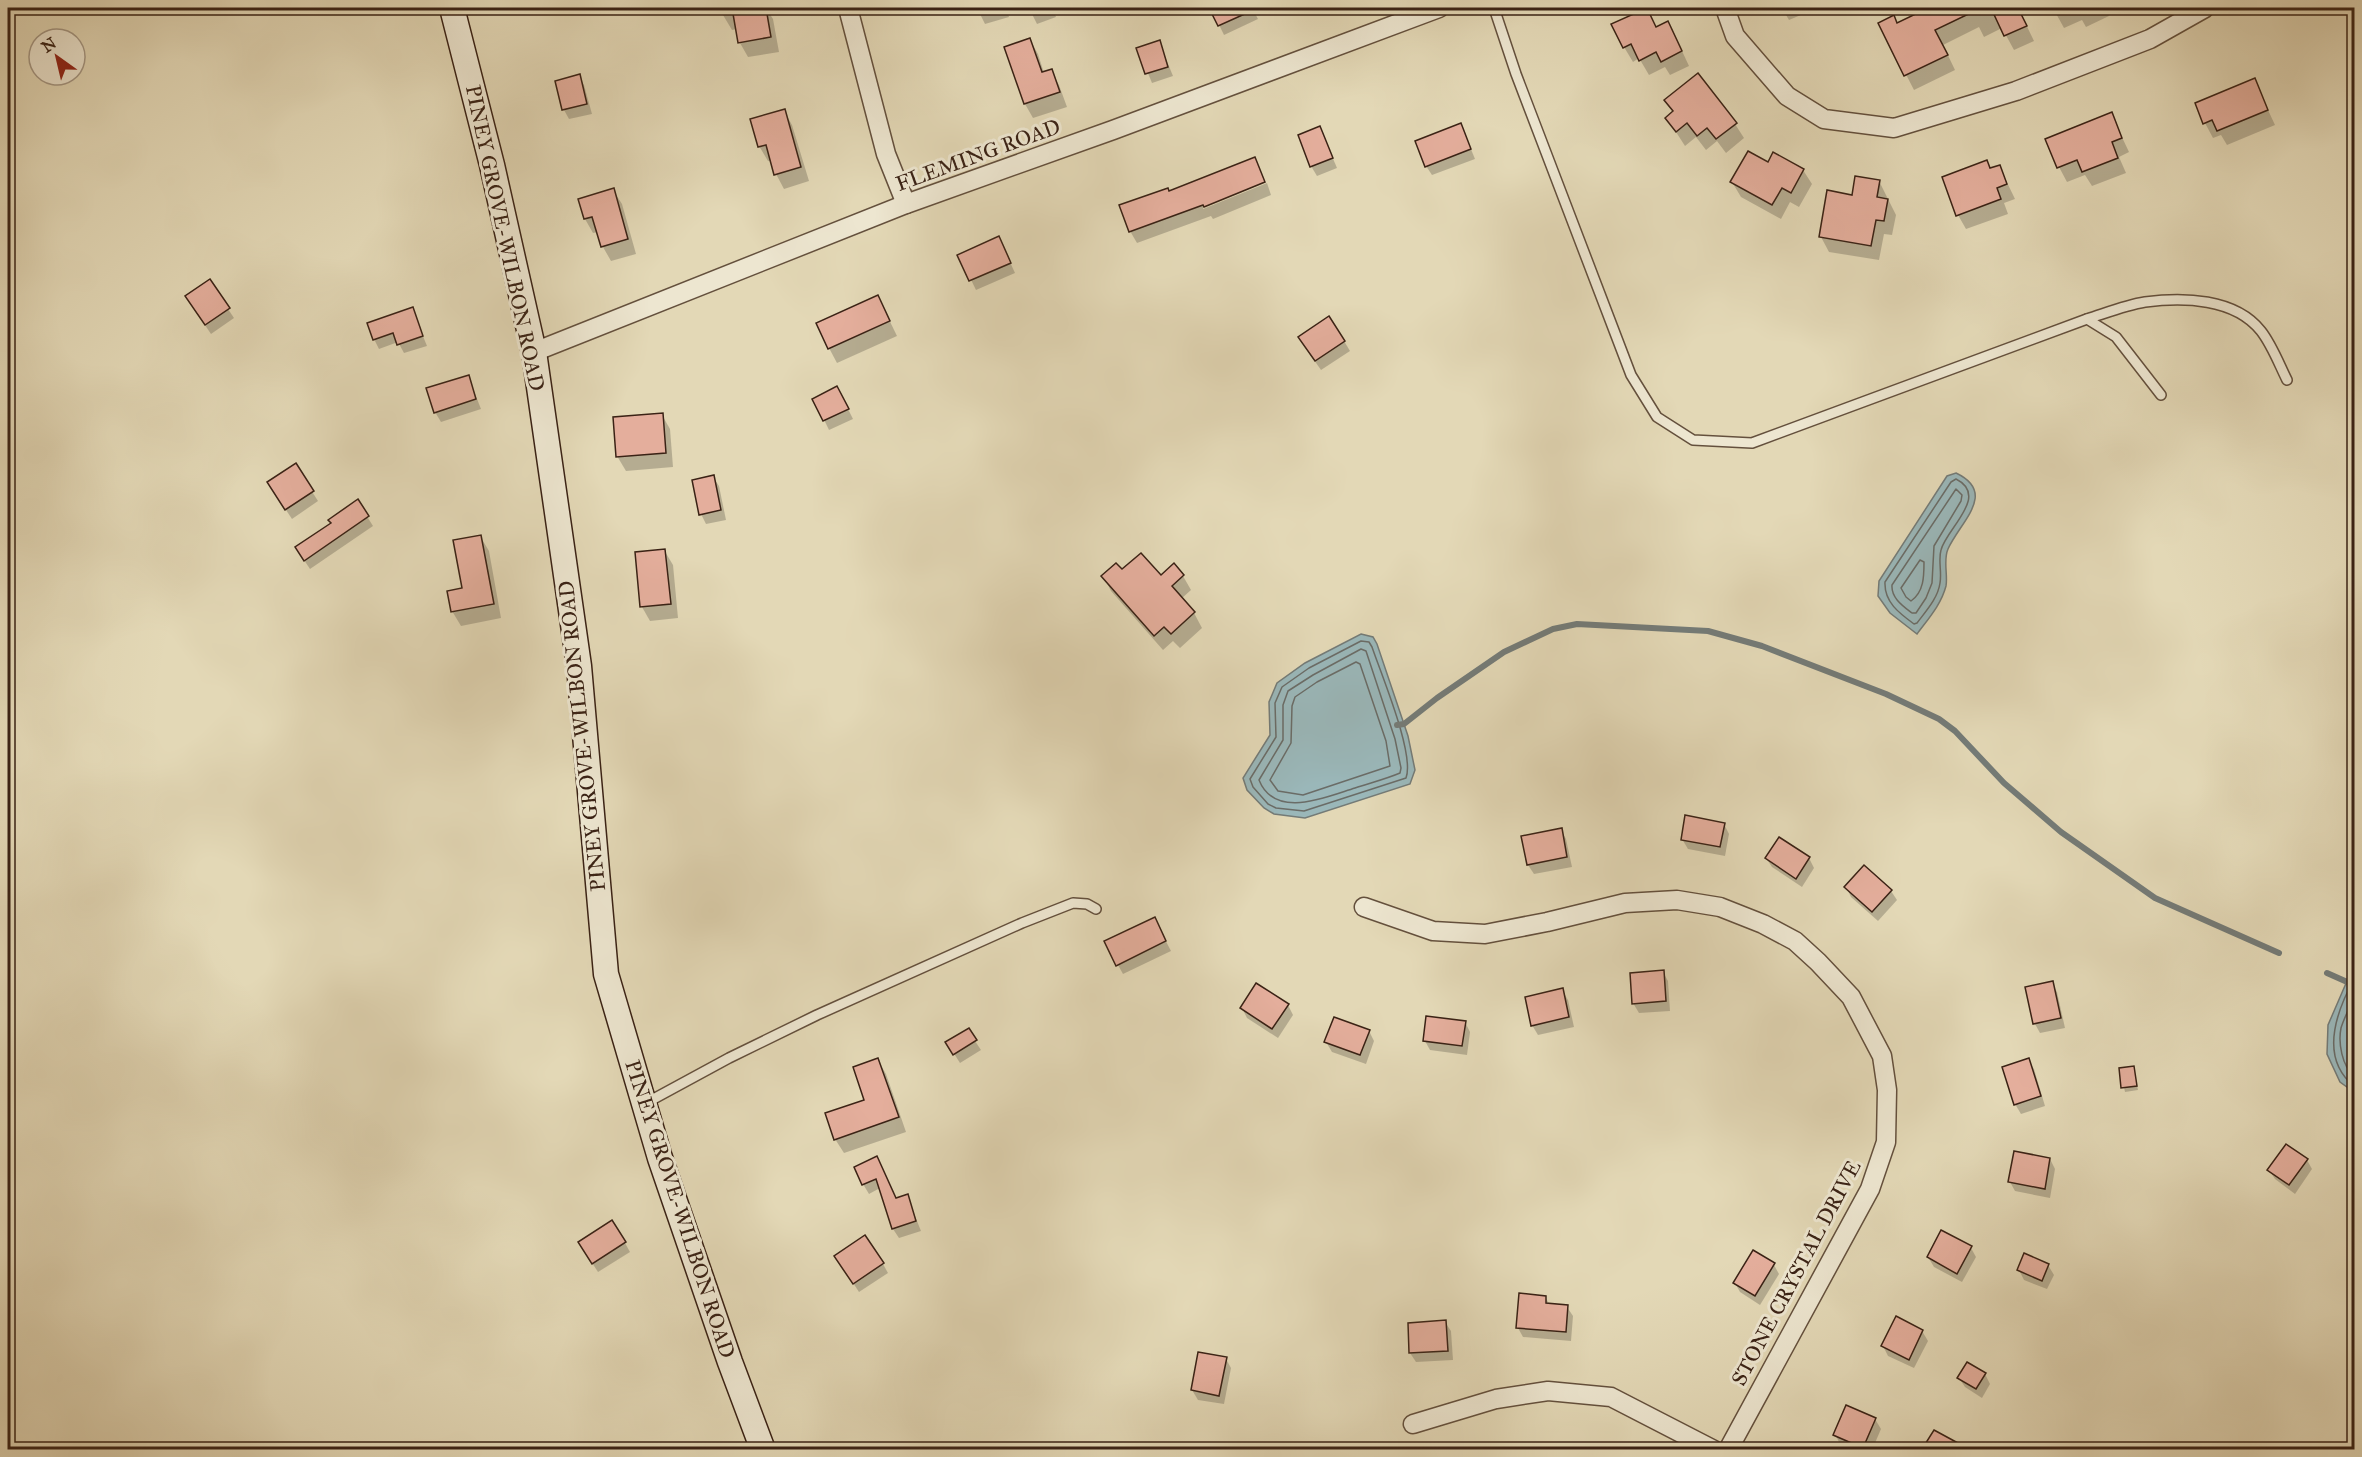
<svg xmlns="http://www.w3.org/2000/svg" width="2362" height="1457" viewBox="0 0 2362 1457" font-family="'IM FELL Great Primer',serif">
<style>
.water{fill:#9ab7b9;stroke:#747b77;stroke-width:1.5}
.shadow{fill:#0003}
.lines{fill:none;stroke-linecap:round;stroke-linejoin:round}
.shore{stroke:#6a6c67;stroke-width:1.5}
.stream{stroke:#747b77;stroke-width:6}
.building{fill:#e4ae9c;stroke:#3a2215;stroke-width:1.5}
.lane-casing{stroke:#64503d;stroke-width:12}
.street-casing{stroke:#64503d;stroke-width:21}
.secondary-casing{stroke:#3a2215;stroke-width:27}
.lane{stroke:#ede6d0;stroke-width:9}
.street{stroke:#ede6d0;stroke-width:18}
.secondary{stroke:#ede6d0;stroke-width:24}
.labels{text-anchor:middle;stroke-width:6;stroke-linejoin:round;paint-order:stroke}
.street-label{font-size:21px;fill:#3a2215;stroke:#ede6d0}
</style>
<rect width="100%" height="100%" fill="#e3d8b6"/>
<filter id="stains"><feTurbulence type="fractalNoise" baseFrequency=".00333" numOctaves="4"/><feColorMatrix values="0 0 0 0 .2 0 0 0 0 .09 0 0 0 0 .02 0 0 0 .5 -.17"/></filter>
<radialGradient id="worn" r=".72"><stop offset=".6" stop-color="#630" stop-opacity="0"/><stop offset="1" stop-color="#630" stop-opacity=".3"/></radialGradient>
<!-- water -->
<g class="water">
<path d="M1956,473C1998,493 1960,522 1948,549C1943,560 1948,575 1946,586C1941,605 1928,619 1917,634L1890,613L1878,596L1879,581L1947,476Z"/>
<polygon points="1361,634 1373,637 1377,644 1408,736 1415,770 1410,784 1305,818 1274,814 1264,808 1247,790 1243,778 1270,735 1269,702 1277,683 1305,663"/>
<polygon points="2354,968 2354,1092 2340,1082 2327,1054 2328,1025 2347,981"/>
</g>
<!-- shadow -->
<g class="shadow">
<polygon points="588,8 616,8 592,13"/>
<polygon points="722,8 766,8 773,19 779,52 748,57 740,43 737,29 732,30 723,15"/>
<polygon points="977,8 1006,8 1009,17 985,24"/>
<polygon points="1029,8 1052,8 1056,17 1037,24"/>
<polygon points="1211,8 1252,8 1258,19 1224,35"/>
<polygon points="1782,8 1806,8 1808,12 1789,20"/>
<polygon points="1931,8 2018,8 2034,41 2014,50 2002,28 1984,37 1979,27 1943,45 1955,70 1914,90 1880,24 1897,25"/>
<polygon points="2053,8 2105,8 2109,16 2086,27 2082,20 2064,28"/>
<polygon points="1657,29 1676,38 1689,66 1670,75 1665,67 1649,75 1639,58 1633,62 1624,47"/>
<polygon points="1030,40 1038,54 1044,73 1051,71 1059,85 1067,107 1033,118 1025,104 1006,48"/>
<polygon points="1159,42 1173,76 1152,83 1138,49"/>
<polygon points="579,76 584,85 592,114 569,119 564,110 556,82"/>
<polygon points="2254,80 2275,125 2227,145 2221,135 2213,138 2205,123"/>
<polygon points="1666,100 1735,124 1744,138 1726,153 1717,141 1706,150 1696,137 1685,146 1667,118 1674,113"/>
<polygon points="784,111 792,125 809,181 784,189 776,174 772,160 768,161 759,146"/>
<polygon points="2111,114 2129,152 2119,157 2126,173 2092,186 2085,175 2067,182 2059,167"/>
<polygon points="1461,125 1475,159 1432,175 1426,166"/>
<polygon points="1320,128 1337,168 1317,176 1311,166"/>
<polygon points="1254,159 1265,181 1203,206 1203,209 1267,183 1271,195 1213,219 1211,216 1137,243 1130,231 1169,193"/>
<polygon points="1768,164 1803,170 1812,184 1799,207 1790,202 1781,219 1741,197 1732,182"/>
<polygon points="1999,166 2015,199 2004,203 2008,214 1966,229 1958,215 1991,169"/>
<polygon points="1879,181 1896,215 1892,235 1884,234 1879,260 1829,252 1821,237 1853,196"/>
<polygon points="613,190 622,204 636,254 611,261 603,247 598,232 593,233 585,219"/>
<polygon points="999,238 1015,273 976,290 959,255"/>
<polygon points="878,297 897,336 837,363 829,348"/>
<polygon points="192,306 228,309 234,318 211,334"/>
<polygon points="412,309 427,346 404,353 398,342 379,349 374,339"/>
<polygon points="1344,341 1350,351 1321,370 1305,347"/>
<polygon points="468,376 481,409 441,422 435,412"/>
<polygon points="842,397 853,419 829,430 814,399"/>
<polygon points="662,415 670,429 673,467 626,471 617,456"/>
<polygon points="295,465 318,501 292,519 274,492"/>
<polygon points="713,477 719,486 726,520 706,524 701,514"/>
<polygon points="358,502 373,526 310,569 302,557 332,524"/>
<polygon points="480,536 489,551 501,618 461,626 452,611 464,589"/>
<polygon points="664,550 673,565 678,618 650,621 642,607"/>
<polygon points="1122,571 1161,578 1183,576 1191,590 1181,599 1194,613 1202,628 1180,648 1173,641 1163,650 1111,591 1103,576"/>
<polygon points="1724,824 1729,834 1725,856 1688,849 1682,839"/>
<polygon points="1561,830 1566,839 1572,867 1534,874 1528,865"/>
<polygon points="1766,858 1809,858 1814,868 1802,887 1772,867"/>
<polygon points="1864,867 1891,891 1897,900 1878,921 1851,897 1846,887"/>
<polygon points="1159,928 1171,951 1123,974 1118,965"/>
<polygon points="1663,972 1668,981 1670,1011 1639,1013 1633,1003"/>
<polygon points="2052,983 2057,992 2065,1028 2040,1033 2035,1024 2027,988"/>
<polygon points="1562,990 1568,1000 1574,1027 1538,1035 1532,1025"/>
<polygon points="1288,1005 1293,1015 1278,1038 1247,1018 1242,1008"/>
<polygon points="1465,1022 1470,1032 1467,1055 1430,1050 1425,1041"/>
<polygon points="1369,1031 1374,1041 1366,1064 1332,1052 1326,1042"/>
<polygon points="975,1041 981,1050 960,1063 953,1052"/>
<polygon points="878,1060 886,1074 906,1132 844,1153 835,1139 866,1101"/>
<polygon points="2028,1060 2034,1069 2045,1106 2021,1114 2015,1104"/>
<polygon points="2133,1068 2138,1090 2125,1092 2120,1069"/>
<polygon points="876,1158 896,1199 907,1196 921,1231 899,1238 893,1229 880,1188 869,1194 863,1184"/>
<polygon points="2050,1159 2055,1169 2050,1198 2015,1191 2010,1182"/>
<polygon points="2307,1160 2312,1169 2295,1194 2275,1179 2269,1170"/>
<polygon points="625,1243 630,1252 598,1272 585,1252"/>
<polygon points="1971,1248 1976,1257 1962,1282 1934,1267 1928,1257"/>
<polygon points="883,1264 888,1273 859,1292 842,1266"/>
<polygon points="1774,1265 1779,1274 1760,1305 1740,1292 1735,1283"/>
<polygon points="2048,1265 2054,1275 2047,1289 2024,1280 2019,1270"/>
<polygon points="1545,1297 1550,1305 1567,1307 1573,1316 1571,1341 1523,1337 1518,1328"/>
<polygon points="1445,1322 1451,1331 1453,1360 1416,1362 1410,1353"/>
<polygon points="1922,1331 1928,1341 1914,1368 1888,1356 1883,1346"/>
<polygon points="1226,1359 1231,1368 1224,1404 1198,1400 1192,1390"/>
<polygon points="1985,1374 1990,1384 1982,1398 1965,1387 1959,1378"/>
<polygon points="1875,1419 1881,1429 1872,1450 1853,1450 1840,1444 1835,1434"/>
</g>
<g class="lines">
<!-- shore -->
<g class="shore">
<path d="M1956,479C1990,496 1946,529 1941,550C1938,560 1942,572 1940,583C1938,598 1926,611 1917,623L1914,624C1899,613 1884,602 1885,582L1951,482Z"/>
<path d="M1956,489L1962,495L1961,501L1934,546L1932,583L1926,598L1916,613H1912C1903,606 1891,598 1892,585Z"/>
<path d="M1920,560L1924,562C1924,576 1924,592 1911,601L1906,597L1901,588Z"/>
<path d="M1361,641L1369,642L1372,647C1381,674 1415,754 1406,778L1304,811L1276,808L1268,804L1253,787L1250,779L1276,737L1275,703L1282,687L1309,668Z"/>
<path d="M1361,649L1366,651L1395,739L1401,768L1400,773C1386,779 1370,783 1355,788C1326,797 1275,820 1259,780L1283,740V705L1288,691L1313,675Z"/>
<polygon points="1356,662 1360,664 1386,741 1390,766 1303,795 1278,791 1270,780 1291,743 1292,706 1295,697 1317,682"/>
<path d="M2354,979C2336,1012 2319,1058 2354,1086"/>
<path d="M2354,997C2350,1007 2344,1018 2341,1028C2338,1043 2342,1066 2354,1076"/>
</g>
<!-- stream -->
<g class="stream">
<polyline points="1397,725 1404,724 1437,698 1504,652 1553,629 1577,624 1708,631 1762,646 1886,694 1939,719 1955,731 2004,783 2061,832 2155,898 2279,953"/>
<polyline points="2327,973 2354,985"/>
</g>
</g>
<!-- building -->
<g class="building">
<polygon points="732,8 766,8 771,37 738,43"/>
<polygon points="1209,8 1258,8 1218,26"/>
<polygon points="1647,8 1656,27 1668,21 1682,51 1661,62 1656,52 1639,61 1631,44 1623,48 1611,24"/>
<polygon points="1928,8 1981,8 1935,30 1948,55 1904,76 1878,23 1894,15 1897,23"/>
<polygon points="1991,8 2018,8 2027,26 2004,36"/>
<polygon points="1030,38 1042,72 1052,69 1060,92 1024,104 1004,47"/>
<polygon points="1160,40 1168,67 1145,74 1136,48"/>
<polygon points="1698,73 1737,123 1716,139 1707,128 1697,136 1687,123 1676,132 1665,118 1673,111 1664,100"/>
<polygon points="580,74 587,104 562,110 555,81"/>
<polygon points="2255,78 2268,110 2217,131 2212,120 2203,124 2195,103"/>
<polygon points="785,109 801,167 774,175 766,145 758,147 750,119"/>
<polygon points="2112,112 2122,138 2112,142 2118,158 2082,172 2077,160 2057,168 2045,139"/>
<polygon points="1461,123 1471,149 1425,167 1415,141"/>
<polygon points="1320,126 1333,158 1310,167 1298,135"/>
<polygon points="1748,151 1768,162 1773,152 1804,169 1791,193 1782,188 1772,205 1730,182"/>
<polygon points="1255,157 1265,182 1204,207 1203,205 1129,232 1119,205 1168,188 1169,191"/>
<polygon points="1987,160 1990,168 2000,165 2007,184 1997,188 2001,199 1956,216 1942,177"/>
<polygon points="1855,176 1880,180 1877,197 1888,199 1884,221 1876,220 1871,246 1819,237 1827,190 1852,195"/>
<polygon points="614,188 628,239 601,247 592,217 584,219 578,199"/>
<polygon points="999,236 1011,263 969,281 957,255"/>
<polygon points="210,279 230,308 205,325 185,296"/>
<polygon points="878,295 890,321 828,349 816,323"/>
<polygon points="413,307 423,336 397,345 393,333 373,340 367,323"/>
<polygon points="1329,316 1345,341 1315,361 1298,337"/>
<polygon points="469,375 476,399 434,413 426,388"/>
<polygon points="837,386 849,409 823,421 812,399"/>
<polygon points="663,413 666,453 616,457 613,417"/>
<polygon points="296,463 314,491 285,510 267,482"/>
<polygon points="714,475 721,510 699,515 692,480"/>
<polygon points="358,499 369,516 304,561 295,547 331,523 328,520"/>
<polygon points="481,535 494,604 451,612 447,591 462,588 453,540"/>
<polygon points="665,549 671,604 640,607 635,552"/>
<polygon points="1141,553 1161,575 1174,563 1184,575 1172,586 1195,612 1171,634 1164,627 1154,636 1101,576 1116,563 1122,569"/>
<polygon points="1685,815 1725,823 1720,847 1681,840"/>
<polygon points="1562,828 1567,857 1527,865 1521,836"/>
<polygon points="1779,837 1810,857 1796,879 1765,858"/>
<polygon points="1864,865 1892,890 1872,912 1844,887"/>
<polygon points="1155,917 1166,941 1116,966 1104,941"/>
<polygon points="1664,970 1666,1001 1632,1004 1630,973"/>
<polygon points="2053,981 2061,1018 2033,1024 2025,987"/>
<polygon points="1256,983 1289,1004 1272,1029 1240,1008"/>
<polygon points="1563,988 1569,1017 1531,1026 1525,997"/>
<polygon points="1426,1016 1466,1021 1462,1046 1423,1041"/>
<polygon points="1334,1017 1370,1030 1360,1055 1324,1042"/>
<polygon points="969,1028 977,1040 953,1055 945,1042"/>
<polygon points="878,1058 899,1117 834,1140 825,1113 864,1100 853,1067"/>
<polygon points="2029,1058 2041,1096 2014,1105 2002,1067"/>
<polygon points="2134,1066 2137,1086 2121,1088 2119,1068"/>
<polygon points="2286,1144 2308,1159 2289,1185 2267,1170"/>
<polygon points="2014,1151 2050,1158 2045,1189 2008,1182"/>
<polygon points="877,1156 896,1198 908,1194 916,1221 892,1229 876,1179 862,1185 854,1167"/>
<polygon points="612,1220 626,1242 592,1264 578,1242"/>
<polygon points="1941,1230 1972,1246 1957,1274 1927,1257"/>
<polygon points="865,1235 884,1263 853,1284 834,1256"/>
<polygon points="1753,1250 1775,1263 1755,1296 1733,1283"/>
<polygon points="2024,1253 2049,1264 2042,1281 2017,1270"/>
<polygon points="1519,1293 1546,1296 1546,1303 1568,1305 1566,1332 1516,1328"/>
<polygon points="1896,1316 1923,1330 1909,1360 1881,1346"/>
<polygon points="1446,1320 1448,1351 1409,1353 1408,1323"/>
<polygon points="1198,1352 1227,1357 1219,1396 1191,1390"/>
<polygon points="1967,1362 1986,1373 1976,1389 1957,1378"/>
<polygon points="1846,1405 1876,1418 1863,1448 1833,1435"/>
<polygon points="1934,1430 1969,1449 1922,1449"/>
</g>
<g class="lines">
<defs>
<g id="lane">
<polyline points="1494,8 1516,74 1631,375 1657,417 1693,440 1752,443 2087,319 2116,337 2161,395"/>
<path d="M2087,319C2106,313 2126,305 2145,302C2183,297 2235,298 2261,331C2272,345 2279,364 2287,380"/>
<polyline points="646,1103 729,1058 817,1015 1022,923 1073,903 1087,904 1096,909"/>
</g>
<g id="street">
<polyline points="848,8 886,154 906,204"/>
<polyline points="1725,8 1735,36 1787,96 1824,119 1894,128 2016,91 2150,39 2205,8"/>
<polyline points="534,352 906,204 1113,130 1439,8"/>
<polyline points="1364,907 1433,931 1485,934 1547,922 1625,903 1677,900 1720,907 1763,924 1795,941 1818,962 1851,997 1882,1056 1887,1090 1886,1142 1870,1189 1728,1450"/>
<polyline points="1413,1424 1496,1399 1548,1391 1611,1397 1714,1450"/>
</g>
<polyline id="secondary" points="452,8 492,165 534,352 579,666 606,974 660,1158 730,1362 763,1450"/>
</defs>
<!-- lane casing -->
<use href="#lane" class="lane-casing"/>
<!-- street casing -->
<use href="#street" class="street-casing"/>
<!-- secondary casing -->
<use href="#secondary" class="secondary-casing"/>
<!-- lane -->
<use href="#lane" class="lane"/>
<!-- street -->
<use href="#street" class="street"/>
<!-- secondary -->
<use href="#secondary" class="secondary"/>
</g>
<g class="labels">
<!-- street labels -->
<g class="street-label">
<text transform="translate(978 155) rotate(-20)" y="7">FLEMING ROAD</text>
<text transform="translate(505 238) rotate(78)" y="7">PINEY GROVE-WILBON ROAD</text>
<text transform="translate(582 736) rotate(-96)" y="7">PINEY GROVE-WILBON ROAD</text>
<text transform="translate(680 1209) rotate(72)" y="7">PINEY GROVE-WILBON ROAD</text>
<text transform="translate(1796 1273) rotate(-62)" y="7">STONE CRYSTAL DRIVE</text>
</g>
</g>
<!-- margin -->
<rect width="2362" height="1457" fill="none" stroke="#e3d8b6" stroke-width="30"/>
<rect x="9" y="9" width="2344" height="1439" fill="none" stroke="#3a2215" stroke-width="3"/>
<rect x="15" y="15" width="2332" height="1427" fill="none" stroke="#3a2215" stroke-width="1.5"/>
<!-- north arrow -->
<g transform="translate(57 57) rotate(326)"><circle r="28" fill="#ede6d0" stroke="#a59885" stroke-width="1.5"/>
<path d="M0-4.5L10 22L0 15L-10 22Z" fill="#8f2418"/>
<text y="-9" font-size="16" font-weight="bold" text-anchor="middle" fill="#3a2215">N</text>
</g>
<rect width="100%" height="100%" filter="url(#stains)"/>
<rect width="100%" height="100%" fill="url(#worn)"/>
</svg>
